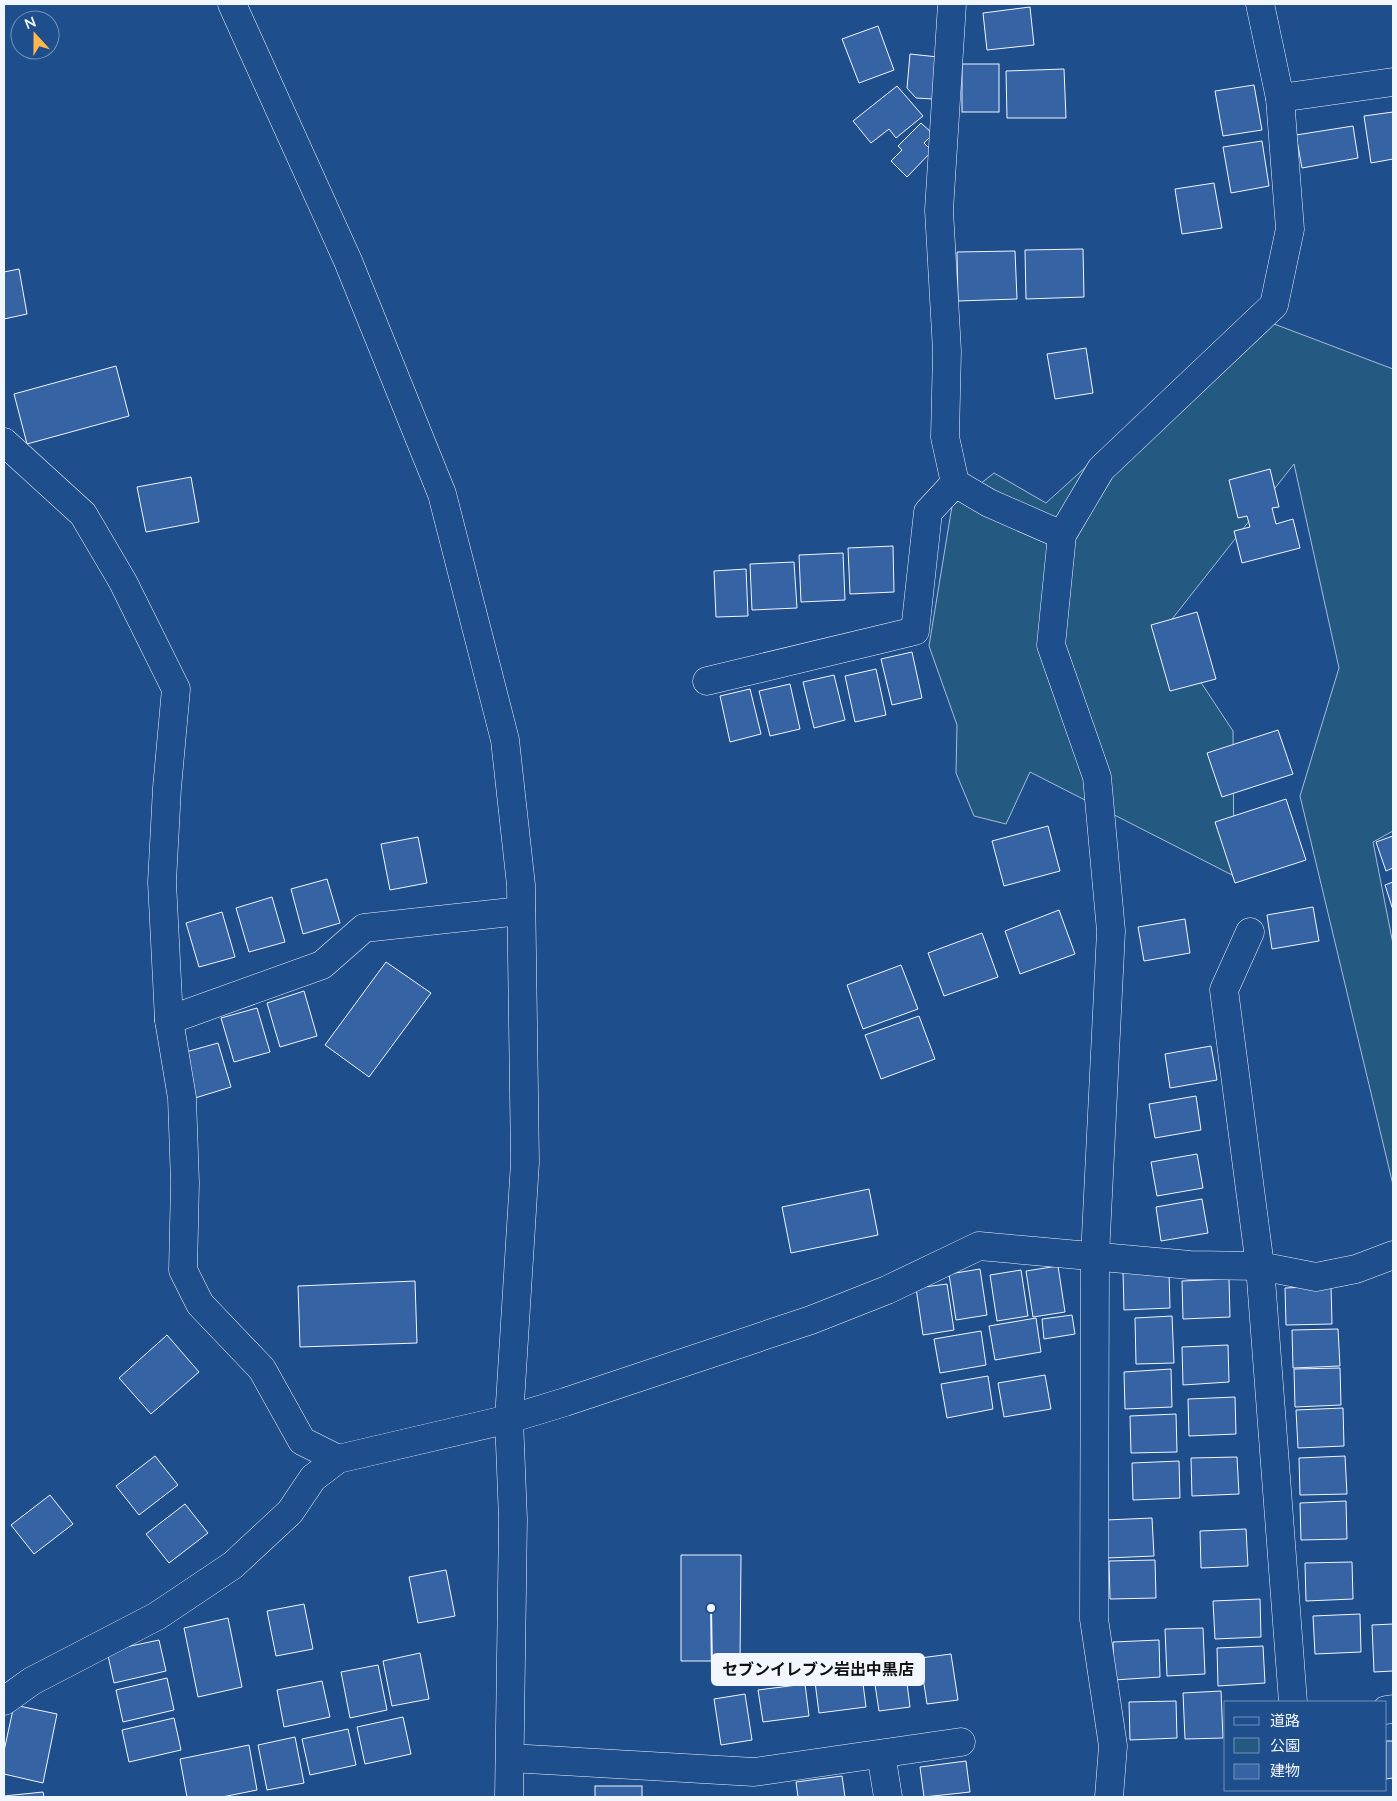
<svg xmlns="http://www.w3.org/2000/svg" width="1397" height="1801" viewBox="0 0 1397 1801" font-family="Lato,'Noto Sans JP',sans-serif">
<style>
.green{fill:#245a82;stroke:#a8bbd7}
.building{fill:#3563a3;stroke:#f2f6ff}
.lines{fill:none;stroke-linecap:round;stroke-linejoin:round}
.minor-casing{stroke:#f2f6ff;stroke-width:29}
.tertiary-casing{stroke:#f2f6ff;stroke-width:29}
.minor{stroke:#1f4e8c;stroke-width:28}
.tertiary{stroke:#1f4e8c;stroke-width:28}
.leader{fill:none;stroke:#f2f6ff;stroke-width:2}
.callout-dot{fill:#f2f6ff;stroke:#1f4e8c;stroke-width:2}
.callout{fill:#f2f6ff;stroke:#f2f6ff;stroke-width:2}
.callout-label{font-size:16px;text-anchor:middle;font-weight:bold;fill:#111}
</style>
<rect width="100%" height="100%" fill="#1f4e8c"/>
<!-- green -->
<polygon class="green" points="1253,316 1393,369 1393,831 1373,842 1393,944 1393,1185 1300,796 1339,668 1294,464 1165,628 1233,731 1234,876 1030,772 1006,824 974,816 956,773 957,725 929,646 952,506 994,473 1046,503"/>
<!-- building -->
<g class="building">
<polygon points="1030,7 1034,45 987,50 983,13"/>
<polygon points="878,26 894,70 859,83 842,39"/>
<polygon points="910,54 938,57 933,99 916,98 907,88"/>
<rect x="962" y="64" width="37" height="48"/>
<polygon points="1064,69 1066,118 1007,118 1006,71"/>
<polygon points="1254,85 1262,130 1223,136 1215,91"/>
<polygon points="897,86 923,116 896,138 889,129 871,143 853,121"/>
<polygon points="1393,112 1393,159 1371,163 1364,116"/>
<polygon points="921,123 933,134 924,143 932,151 907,177 891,161 902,150 898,146"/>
<polygon points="1353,126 1358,158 1302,168 1296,135"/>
<polygon points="1262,141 1269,186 1231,193 1223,147"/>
<polygon points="1214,183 1222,228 1182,234 1175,189"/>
<polygon points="1083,249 1084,297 1026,299 1025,250"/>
<polygon points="1015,251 1017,299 958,301 957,252"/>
<polygon points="19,269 27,314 4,319 4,272"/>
<polygon points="1086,348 1093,393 1055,399 1047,354"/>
<polygon points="116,366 129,416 27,444 14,394"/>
<polygon points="1270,469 1279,507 1272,508 1276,524 1293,519 1300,548 1242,563 1234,531 1250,527 1247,516 1238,518 1229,480"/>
<polygon points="191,477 199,522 146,532 137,487"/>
<polygon points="893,546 894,592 850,594 848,548"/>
<polygon points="843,553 845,600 801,602 799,555"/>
<polygon points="794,562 797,608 752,610 750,564"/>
<polygon points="746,569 748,616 716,617 714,571"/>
<polygon points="1197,612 1216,679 1170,691 1151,625"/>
<polygon points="912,652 922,698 892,705 881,659"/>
<polygon points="876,669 886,715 855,722 845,676"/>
<polygon points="834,675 845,720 814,728 803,682"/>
<polygon points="790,684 800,729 770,736 759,691"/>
<polygon points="750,689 761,734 730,742 720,696"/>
<polygon points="1278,730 1293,774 1222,797 1207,753"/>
<polygon points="1286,799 1306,860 1235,883 1215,822"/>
<polygon points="1048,826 1060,871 1004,886 992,841"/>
<polygon points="1393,836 1393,868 1386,871 1376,842"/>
<polygon points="418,837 427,883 390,890 381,844"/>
<polygon points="327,879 340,923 303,934 291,889"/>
<polygon points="1393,882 1393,910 1385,885"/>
<polygon points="272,897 285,942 249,952 236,908"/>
<polygon points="1313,907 1319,941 1272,949 1267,915"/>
<polygon points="1059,910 1075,954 1020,974 1005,931"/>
<polygon points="222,912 235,957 199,967 186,923"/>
<polygon points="1185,919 1190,953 1144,961 1138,927"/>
<polygon points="982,933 998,977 944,996 928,953"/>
<polygon points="386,962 431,993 369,1077 325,1045"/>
<polygon points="901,965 918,1009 863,1029 847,985"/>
<polygon points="304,991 317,1036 280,1047 267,1003"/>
<polygon points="257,1008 270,1052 234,1062 221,1018"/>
<polygon points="919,1016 935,1059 881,1079 865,1035"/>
<polygon points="218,1043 231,1087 195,1098 182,1053"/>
<polygon points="1211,1046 1217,1080 1170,1088 1165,1054"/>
<polygon points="1196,1096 1201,1130 1155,1138 1149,1104"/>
<polygon points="1197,1154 1203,1188 1157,1196 1151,1162"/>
<polygon points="869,1189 878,1235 791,1253 782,1207"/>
<polygon points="1202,1199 1208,1233 1161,1241 1156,1207"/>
<polygon points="1058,1266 1065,1312 1033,1317 1026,1271"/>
<polygon points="980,1269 987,1315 956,1320 949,1274"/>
<polygon points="1021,1270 1028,1316 997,1321 990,1275"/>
<polygon points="1169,1271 1170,1308 1124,1310 1123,1272"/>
<polygon points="1229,1279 1230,1317 1183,1319 1182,1281"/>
<polygon points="415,1281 417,1343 300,1347 298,1286"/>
<polygon points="947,1284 954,1330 923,1335 916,1288"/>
<polygon points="1331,1286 1332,1324 1286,1325 1285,1288"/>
<polygon points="1072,1315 1075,1334 1044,1339 1042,1319"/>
<polygon points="1172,1316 1174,1363 1136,1364 1135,1318"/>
<polygon points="1036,1318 1041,1352 995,1360 989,1326"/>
<polygon points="1338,1329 1340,1366 1293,1368 1292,1330"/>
<polygon points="981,1331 986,1365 940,1373 934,1339"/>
<polygon points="167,1335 199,1372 151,1414 119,1378"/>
<polygon points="1228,1345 1229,1382 1183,1385 1182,1347"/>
<polygon points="1340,1368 1341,1405 1295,1407 1294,1369"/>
<polygon points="1171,1369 1172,1407 1125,1409 1124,1372"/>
<polygon points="1045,1375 1051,1409 1004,1417 998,1383"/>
<polygon points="988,1376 993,1409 947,1418 941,1384"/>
<polygon points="1235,1397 1236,1434 1189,1436 1188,1399"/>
<polygon points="1343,1408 1344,1446 1298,1448 1296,1410"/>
<polygon points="1176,1414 1177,1452 1131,1453 1130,1416"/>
<polygon points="155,1456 178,1485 139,1515 116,1486"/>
<polygon points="1345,1456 1347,1494 1300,1495 1299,1458"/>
<polygon points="1237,1457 1239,1494 1192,1496 1191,1458"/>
<polygon points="1179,1461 1180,1498 1133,1500 1132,1463"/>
<polygon points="50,1495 73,1524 34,1554 11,1525"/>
<polygon points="1346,1501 1347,1539 1301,1540 1300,1503"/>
<polygon points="185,1504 208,1533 169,1563 146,1534"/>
<polygon points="1152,1518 1154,1556 1107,1558 1106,1520"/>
<polygon points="1246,1529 1248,1566 1201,1568 1200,1531"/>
<polygon points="681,1555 741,1555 740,1661 681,1661"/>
<polygon points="1155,1560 1156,1598 1110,1599 1109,1561"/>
<polygon points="1352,1562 1353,1599 1306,1601 1305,1563"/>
<polygon points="446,1570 455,1616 418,1623 409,1577"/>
<polygon points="1260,1599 1261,1637 1215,1639 1213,1601"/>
<polygon points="304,1604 313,1649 276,1656 267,1611"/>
<polygon points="1360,1614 1361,1652 1315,1654 1313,1616"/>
<polygon points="228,1618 242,1687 198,1697 184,1628"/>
<polygon points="1393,1624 1393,1671 1374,1672 1372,1625"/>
<polygon points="1203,1628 1205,1674 1167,1676 1165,1629"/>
<polygon points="159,1640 166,1671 114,1683 107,1651"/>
<polygon points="1159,1640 1160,1677 1114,1680 1113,1642"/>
<polygon points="1263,1646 1265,1683 1218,1686 1217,1648"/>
<polygon points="420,1653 429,1699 392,1706 383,1661"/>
<polygon points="951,1654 958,1700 927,1704 920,1658"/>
<polygon points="904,1660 910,1707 879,1711 872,1665"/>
<polygon points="378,1665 387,1710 350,1718 341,1672"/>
<polygon points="862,1676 866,1707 819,1713 815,1682"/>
<polygon points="167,1678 174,1710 123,1722 116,1690"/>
<polygon points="322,1681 330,1717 284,1727 277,1690"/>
<polygon points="805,1684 809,1716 763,1722 758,1690"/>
<polygon points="1221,1691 1223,1738 1185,1739 1183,1693"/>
<polygon points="745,1694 752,1740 721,1745 714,1699"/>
<polygon points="1176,1701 1177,1738 1130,1740 1129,1702"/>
<polygon points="14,1705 57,1714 43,1783 4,1774 4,1751"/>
<polygon points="403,1717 411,1754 365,1764 357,1727"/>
<polygon points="174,1718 181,1750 129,1762 122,1730"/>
<polygon points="348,1729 356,1765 310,1775 302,1739"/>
<polygon points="295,1737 304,1783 267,1790 258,1745"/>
<polygon points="1386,1741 1393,1741 1393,1778 1386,1779"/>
<polygon points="249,1745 257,1790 222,1797 187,1797 180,1759"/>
<polygon points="966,1761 970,1792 924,1797 920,1767"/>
<polygon points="842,1776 845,1797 798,1797 796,1782"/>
<rect x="595" y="1786" width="47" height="11"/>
<polygon points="43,1792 44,1797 4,1797 4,1796"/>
</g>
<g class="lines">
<defs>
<g id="minor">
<polyline points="952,4 939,210 947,351 945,437 955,483 989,503 1062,535"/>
<polyline points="1280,98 1393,82"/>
<polyline points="4,442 83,514 123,582 176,689 167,788 162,882 169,1020 182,1098 185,1183 183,1270 200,1304 262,1369 302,1441 338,1459"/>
<polyline points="707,681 915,631 928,512 955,483"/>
<polyline points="1250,932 1224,990 1260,1266 1293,1702"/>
<polyline points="169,1020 322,965 364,928 521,911"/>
<polyline points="4,1701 32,1681 157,1616 233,1565 290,1512 313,1478 338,1459 509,1419 565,1402 811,1320 887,1290 979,1246 1190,1265 1260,1266 1316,1277 1356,1269 1393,1255"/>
<polyline points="1386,1710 1393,1709"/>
<polyline points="881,1754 888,1797"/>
<polyline points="510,1758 754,1772 961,1742"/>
<polyline points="1109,1797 1113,1746 1094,1619 1095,1256 1111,931 1097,777 1051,645 1062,535 1101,469 1274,305 1290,229 1280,98 1260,4"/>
</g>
<polyline id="tertiary" points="232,4 348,261 442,494 505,740 521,885 525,1162 509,1419 513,1519 509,1797"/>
</defs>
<!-- minor casing -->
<use href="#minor" class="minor-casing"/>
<!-- tertiary casing -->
<use href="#tertiary" class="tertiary-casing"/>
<!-- minor -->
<use href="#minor" class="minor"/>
<!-- tertiary -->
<use href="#tertiary" class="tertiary"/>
</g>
<!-- callouts -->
<path class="leader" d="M711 1608L712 1669"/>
<circle class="callout-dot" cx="711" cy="1608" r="5"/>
<rect class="callout" x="712" y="1654" width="212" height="31" rx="5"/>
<g class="callout-label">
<text x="818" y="1675">セブンイレブン岩出中黒店</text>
</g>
<!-- border -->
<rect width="1397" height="1801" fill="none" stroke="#f2f6ff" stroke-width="10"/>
<!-- legend -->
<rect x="1224" y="1701" width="162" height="90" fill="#1f4e8c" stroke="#7391ba"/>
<rect x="1234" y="1717" width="25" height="8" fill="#1f4e8c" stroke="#7391ba"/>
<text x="1270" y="1726" font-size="15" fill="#f2f6ff">道路</text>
<rect x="1234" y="1738" width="25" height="15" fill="#245a82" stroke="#7391ba"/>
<text x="1270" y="1751" font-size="15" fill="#f2f6ff">公園</text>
<rect x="1234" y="1764" width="25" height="15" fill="#3563a3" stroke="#7391ba"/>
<text x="1270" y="1776" font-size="15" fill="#f2f6ff">建物</text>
<!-- north arrow -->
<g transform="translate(35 35) rotate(339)"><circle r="24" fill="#1f4e8c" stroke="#7391ba"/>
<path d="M0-4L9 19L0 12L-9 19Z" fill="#ffb74d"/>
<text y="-8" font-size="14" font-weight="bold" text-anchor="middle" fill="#f2f6ff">N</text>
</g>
</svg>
